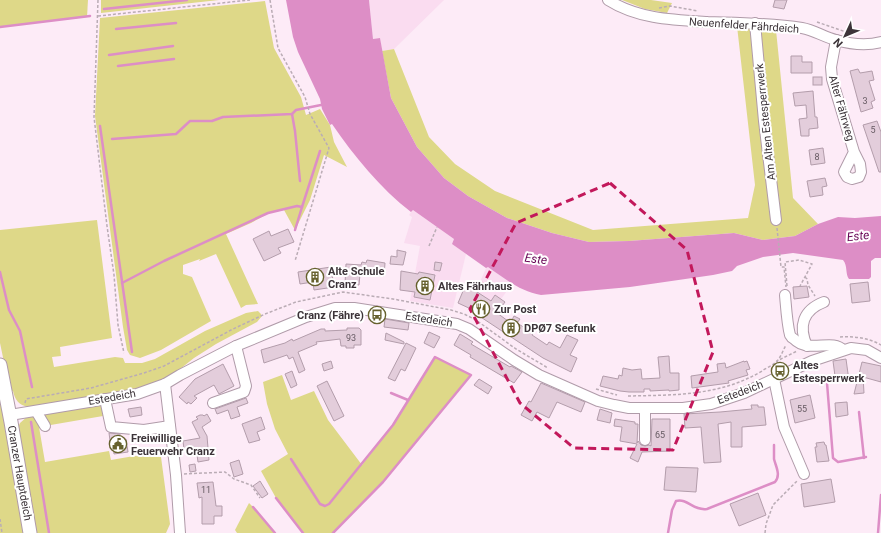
<svg xmlns="http://www.w3.org/2000/svg" width="881" height="533" viewBox="0 0 881 533" font-family="Roboto,sans-serif">
<style>
.built{fill:#fadcf0}
.green{fill:#ded888}
.water{fill:#dd8ec6}
.lines{fill:none;stroke-linecap:round;stroke-linejoin:round}
.stream{stroke:#dd8ec6;stroke-width:2.5}
.building{fill:#e3cddb;stroke:#b39dab}
.minor-casing{stroke:#b09ba9;stroke-width:12}
.major-casing{stroke:#b09ba9;stroke-width:15}
.path{stroke:#baacb5;stroke-width:1.5;stroke-dasharray:3 2;stroke-linecap:butt}
.minor{stroke:#fff;stroke-width:10}
.major{stroke:#fff;stroke-width:13}
.marked{fill:none;stroke:#c2185b;stroke-width:3;stroke-dasharray:8 5;stroke-linejoin:round}
.labels{text-anchor:middle;stroke-width:4;stroke-linejoin:round;paint-order:stroke}
.number-label{font-size:9px;fill:#665a62}
.street-label{font-size:11px;fill:#3c3439;stroke:#fff}
.poi-label{font-size:11px;font-weight:bold;fill:#3c3439;stroke:#fff;text-anchor:start}
.water-label{font-size:12px;font-style:italic;fill:#660454;stroke:#fff}
</style>
<rect width="100%" height="100%" fill="#fdebf7"/>
<!-- built -->
<g class="built">
<polygon points="369,0 444,0 394,49 382,51 380,38 373,39"/>
<polygon points="413,210 454,239 452,244 466,254 453,308 410,301 420,246 404,243 412,217 409,215"/>
<polygon points="487,266 512,284 486,320 485,320 468,309"/>
</g>
<!-- green -->
<g class="green">
<polygon points="0,0 88,0 87,17 0,27"/>
<polygon points="101,0 219,0 101,13"/>
<polygon points="622,0 651,0 672,3 667,13 645,9"/>
<polygon points="265,1 274,48 301,97 306,115 320,109 330,125 334,142 347,167 324,155 310,200 295,230 284,210 269,213 251,223 226,234 258,304 246,305 241,308 216,254 199,261 200,259 183,265 183,274 192,277 211,321 161,350 140,358 130,355 127,350 123,327 95,116 100,18"/>
<polygon points="737,26 776,30 793,198 818,224 795,236 763,240 734,233 629,241 589,242 552,233 507,218 468,196 444,178 417,147 391,98 382,51 394,49 429,137 455,164 495,191 593,230 748,218 755,185"/>
<path d="M97,220L112,338L60,347L61,356L52,357L54,367L115,357L123,358L125,363H142L155,359L205,331L246,313L258,311L261,314L262,316L257,322L216,344L194,358L175,373L158,382L139,388L28,407C19,405 15,400 13,391H10L0,343V230Z"/>
<polygon points="435,357 471,375 383,482 333,533 303,533 276,498 261,471 288,454 275,429 267,404 263,382 282,375 291,400 314,391 328,420 362,465 393,425"/>
<polygon points="0,397 0,399 24,533 0,533"/>
<polygon points="101,404 103,416 39,427 45,462 109,451 111,460 134,456 161,457 170,524 166,533 35,533 17,429 20,423 28,416"/>
<polygon points="249,503 253,507 275,533 237,533 235,530"/>
</g>
<!-- water -->
<path class="water" d="M286,0H369L373,39L380,38L391,98L417,147L444,178L468,196L507,218L552,233L589,242L629,241L734,233L763,240L795,236L818,224L838,217L855,218L881,216V258H875L871,261V277L869,279H849C845,274 848,266 843,260L793,253L763,257L737,266L732,271L713,275L630,287L541,295C520,291 505,279 488,267L486,268L452,244L454,239L413,210L411,212C380,188 354,156 332,124L330,125L322,109L320,99L298,52L293,37Z"/>
<g class="lines">
<!-- stream -->
<g class="stream">
<polyline points="104,9 187,0"/>
<polyline points="0,27 90,16"/>
<polyline points="116,29 176,23"/>
<polyline points="109,55 173,46"/>
<polyline points="118,66 174,59"/>
<polyline points="292,114 295,131 300,181"/>
<polyline points="100,126 132,352"/>
<polyline points="112,139 176,134 190,121 212,121 223,117 292,114 296,110 321,105"/>
<polyline points="295,230 302,207"/>
<polyline points="0,272 9,310 20,331 32,387"/>
<polyline points="122,283 164,261 268,213 297,206 302,207 320,151"/>
<polyline points="827,383 833,458 838,462 866,457"/>
<polyline points="391,393 408,400"/>
<polyline points="859,412 864,458"/>
<polyline points="31,422 49,533"/>
<polyline points="291,459 320,504 325,506 329,504 393,425 435,357 471,375 383,482 333,533"/>
<polyline points="276,498 303,533"/>
<polyline points="253,507 275,533"/>
<path d="M668,533L672,510L676,501C688,498 693,511 707,509L775,482C781,475 776,467 774,459C774,455 774,450 774,445"/>
<polyline points="878,533 881,495"/>
</g>
</g>
<!-- building -->
<g class="building">
<polygon points="775,0 787,0 784,9 773,7"/>
<polygon points="791,56 802,56 802,62 812,62 812,73 791,73"/>
<polygon points="858,69 860,73 872,71 874,80 869,81 875,100 871,102 873,108 861,112 850,71"/>
<rect x="813" y="77" width="9" height="8"/>
<polygon points="813,91 815,117 817,117 818,128 809,129 809,136 801,136 799,119 807,118 806,105 795,106 793,93"/>
<polygon points="877,121 881,132 881,172 879,172 863,125"/>
<polygon points="823,148 825,163 811,165 809,150"/>
<polygon points="825,178 827,186 822,187 823,195 810,197 807,181"/>
<polygon points="288,229 294,242 278,248 281,253 264,261 253,239 269,231 271,236"/>
<polygon points="397,250 406,252 403,265 390,264 391,256 397,257"/>
<polygon points="367,260 385,263 384,276 360,274 359,285 345,284 346,264 361,265 362,262 366,263"/>
<polygon points="435,262 442,263 440,271 434,270"/>
<polygon points="331,267 334,287 314,290 313,282 300,284 298,272"/>
<polygon points="401,271 418,274 419,272 435,275 430,300 414,297 415,292 400,290"/>
<polygon points="868,282 870,301 852,303 850,284"/>
<polygon points="466,284 475,288 474,290 491,301 495,295 505,302 497,313 508,321 509,319 512,320 514,316 520,319 517,323 533,333 532,335 547,345 549,342 560,348 567,335 578,340 570,355 577,358 571,372 543,358 470,310 471,309 458,303"/>
<polygon points="807,286 809,297 794,299 793,287"/>
<polygon points="385,319 409,323 408,330 384,327"/>
<polygon points="347,328 359,328 361,330 361,345 354,345 354,348 346,348 346,346 341,346 340,339 316,342 317,344 298,352 305,370 299,373 293,357 289,359 287,355 264,363 261,350 285,343 292,339 293,341 321,329 325,329 325,331 347,330"/>
<polygon points="429,332 440,337 434,348 424,343"/>
<polygon points="386,333 404,342 404,344 385,340"/>
<polygon points="460,334 473,342 471,344 510,367 511,366 522,372 514,383 470,357 471,355 454,345"/>
<polygon points="406,343 416,348 405,371 401,369 395,381 388,378"/>
<polygon points="669,356 670,373 679,373 679,390 669,391 669,390 650,391 650,389 644,389 644,392 629,392 620,391 600,386 603,376 618,379 619,375 622,376 623,368 632,370 641,369 642,379 660,378 658,357"/>
<polygon points="846,359 849,381 842,382 841,375 835,376 833,361"/>
<polygon points="331,361 333,368 324,371 322,364"/>
<polygon points="744,361 744,362 747,361 750,369 746,370 748,375 728,381 729,383 692,388 691,376 718,372 717,364 725,363 726,368"/>
<polygon points="862,362 881,366 881,382 863,377 864,393 854,394"/>
<polygon points="223,364 234,386 219,394 214,385 194,396 197,398 191,404 188,402 187,404 179,397 195,379"/>
<polygon points="292,371 297,385 291,388 285,374"/>
<polygon points="479,379 492,387 488,394 474,385"/>
<polygon points="327,381 344,416 334,421 317,386"/>
<polygon points="541,383 585,402 581,412 557,402 549,418 537,412 532,421 521,415 529,401 531,402"/>
<polygon points="810,395 815,418 795,423 790,400"/>
<polygon points="246,398 248,403 237,407 240,416 231,419 228,410 217,414 215,409"/>
<polygon points="847,402 848,415 836,417 835,403"/>
<polygon points="751,405 758,405 758,407 764,407 766,425 742,427 742,447 731,447 731,422 718,424 721,462 704,463 701,427 685,428 684,414 720,412 752,409"/>
<polygon points="141,407 142,415 130,417 128,409"/>
<polygon points="600,409 612,413 610,423 597,420"/>
<polygon points="207,414 211,421 202,427 207,436 209,460 198,462 196,448 184,449 183,441 200,438 192,422 198,419 196,417 200,415 203,415 204,416"/>
<polygon points="261,417 265,429 257,432 260,440 249,443 242,424"/>
<polygon points="615,419 635,422 635,424 638,424 637,443 638,441 641,445 645,446 649,445 651,446 652,419 670,419 670,451 642,452 638,462 630,458 637,444 620,441 622,427 614,426"/>
<polygon points="109,433 120,434 120,440 126,439 128,452 114,454 113,448 111,448"/>
<polygon points="824,442 825,445 826,445 829,461 817,462 815,447 817,447 816,443"/>
<polygon points="239,460 243,474 234,477 230,463"/>
<polygon points="195,464 196,471 190,472 189,465"/>
<polygon points="666,467 698,468 696,492 664,490"/>
<polygon points="831,479 835,502 804,507 801,484"/>
<polygon points="260,481 268,494 262,498 253,486"/>
<polygon points="213,482 216,506 222,506 222,516 214,516 214,524 202,524 202,497 199,498 197,483"/>
<polygon points="758,493 766,515 739,526 730,504"/>
</g>
<g class="lines">
<defs>
<g id="minor">
<path d="M608,0C638,19 673,20 708,22C739,23 771,23 802,28C814,30 824,37 836,40C850,44 867,46 881,42"/>
<polyline points="755,23 764,121 776,220"/>
<polyline points="836,40 831,67 832,79 854,152 860,164 861,172 859,177 852,179 847,177 844,172 854,152"/>
<path d="M785,295C786,306 787,324 790,335C791,337 792,338 794,339C809,354 832,338 843,350"/>
<path d="M807,346C798,326 803,310 824,302"/>
<polyline points="774,379 784,427 804,474"/>
<polyline points="165,384 176,475 180,533"/>
<polyline points="105,399 111,427 144,430 170,426"/>
<polyline points="213,403 244,392 246,386 236,346"/>
<polyline points="645,408 645,440"/>
<polyline points="36,411 45,426"/>
<polyline points="10,415 137,394 165,384 180,375 236,346 306,317 335,308 354,308 457,324 469,329 514,360 539,375 598,401 614,405 629,408 683,408 711,404 744,393 812,361 851,348 867,350 881,358"/>
</g>
<polyline id="major" points="0,365 11,422 30,533"/>
</defs>
<!-- minor casing -->
<use href="#minor" class="minor-casing"/>
<!-- major casing -->
<use href="#major" class="major-casing"/>
<!-- path -->
<g class="path">
<polyline points="98,0 94,117 107,226 114,275 118,325 124,353"/>
<polyline points="270,0 278,48 305,97 310,114 329,148 295,261"/>
<polyline points="659,8 670,6 698,11"/>
<polyline points="98,16 250,0"/>
<polyline points="817,22 846,32"/>
<polyline points="777,228 781,267 784,267 786,287"/>
<polyline points="429,246 437,227"/>
<polyline points="805,277 807,279 808,285 815,296"/>
<polyline points="787,286 785,262 799,260 812,264 800,286"/>
<path d="M840,337C854,336 869,338 881,345"/>
<polyline points="780,367 777,361 797,351"/>
<polyline points="596,389 617,395"/>
<path d="M628,396C675,395 720,396 762,371C766,368 774,365 777,361C781,357 783,350 786,345"/>
<polyline points="25,403 26,399 91,388 144,373 164,366 233,329 265,314 296,302 343,292 393,299 451,310 464,314 476,320 516,349 548,368"/>
<polyline points="184,474 225,472 234,479 251,485 260,498"/>
<polyline points="0,519 2,533"/>
<polyline points="765,533 766,524 773,505 798,480"/>
</g>
<!-- minor -->
<use href="#minor" class="minor"/>
<!-- major -->
<use href="#major" class="major"/>
</g>
<!-- marked area -->
<path class="marked" d="M610,183L687,250L713,352L673,450L574,448L520,403L470,309L516,223Z"/>
<!-- icons -->
<defs>
<symbol id="building-ring" viewBox="-11 -11 22 22"><circle r="9.5" fill="#fff" stroke="#66612e" stroke-width="1.5"/><path d="M-4-6H4V6H1V3H-1V6H-4ZM-2.5-4.3h1.7v1.8h-1.7ZM.8-4.3h1.7v1.8H.8ZM-2.5-1h1.7V.8h-1.7ZM.8-1h1.7V.8H.8Z" fill="#66612e"/></symbol>
<symbol id="restaurant-ring" viewBox="-11 -11 22 22"><circle r="9.5" fill="#fff" stroke="#66612e" stroke-width="1.5"/><path d="M-5-6h1v4h1v-4h1v4h1v-4h1v5L-1.5 .5V6h-2V.5L-5-1ZM5-6V6H3V1.5H1.5Q1.5-4 5-6Z" fill="#66612e"/></symbol>
<symbol id="bus-ring" viewBox="-11 -11 22 22"><circle r="9.5" fill="#fff" stroke="#66612e" stroke-width="1.5"/><path d="M-5-6H5V4H4V6H2V4H-2V6H-4V4H-5ZM-3.5-4V0h7V-4ZM-3.5 1.2v1.5H-2V1.2ZM2 1.2v1.5H3.5V1.2Z" fill="#66612e"/></symbol>
<symbol id="civic-ring" viewBox="-11 -11 22 22"><circle r="9.5" fill="#fff" stroke="#66612e" stroke-width="1.5"/><path d="M-.6-6.5H3V-4.5H.6V-3L4-1V1h2V6H-6V1h2V-1L-.6-3ZM-1.2 2.5V6h2.4V2.5Z" fill="#66612e"/></symbol>
</defs>
<g fill-rule="evenodd">
<use href="#building-ring" x="305" y="267" width="20" height="20"/>
<use href="#building-ring" x="415" y="276" width="20" height="20"/>
<use href="#restaurant-ring" x="471" y="299" width="20" height="20"/>
<use href="#bus-ring" x="367" y="305" width="20" height="20"/>
<use href="#building-ring" x="501" y="318" width="20" height="20"/>
<use href="#bus-ring" x="770" y="361" width="20" height="20"/>
<use href="#civic-ring" x="108" y="434" width="20" height="20"/>
</g>
<g class="labels">
<!-- number labels -->
<g class="number-label">
<text x="865" y="104">3</text>
<text x="873" y="133">5</text>
<text x="817" y="160">8</text>
<text x="351" y="341">93</text>
<text x="802" y="412">55</text>
<text x="660" y="438">65</text>
<text x="206" y="493">11</text>
</g>
<!-- street labels -->
<g class="street-label">
<text transform="translate(744 25) rotate(4)" y="4">Neuenfelder Fährdeich</text>
<text transform="translate(842 108) rotate(74)" y="4">Alter Fährweg</text>
<text transform="translate(765 122) rotate(-96)" y="4">Am Alten Estesperrwerk</text>
<text transform="translate(429 319) rotate(9)" y="4">Estedeich</text>
<text transform="translate(740 392) rotate(-21)" y="4">Estedeich</text>
<text transform="translate(112 397) rotate(-10)" y="4">Estedeich</text>
<text transform="translate(20 473) rotate(80)" y="4">Cranzer Hauptdeich</text>
</g>
<!-- poi labels -->
<g class="poi-label">
<text x="328" y="275">Alte Schule<tspan x="328" dy="13">Cranz</tspan></text>
<text x="438" y="290">Altes Fährhaus</text>
<text x="494" y="313">Zur Post</text>
<text x="364" y="319" text-anchor="end">Cranz (Fähre)</text>
<text x="524" y="332">DPØ7 Seefunk</text>
<text x="793" y="369">Altes<tspan x="793" dy="13">Estesperrwerk</tspan></text>
<text x="131" y="442">Freiwillige<tspan x="131" dy="13">Feuerwehr Cranz</tspan></text>
</g>
<!-- water labels -->
<g class="water-label">
<text transform="translate(858 236) rotate(-6)" y="4">Este</text>
<text transform="translate(536 259) rotate(7)" y="4">Este</text>
</g>
</g>
<!-- north arrow -->
<g transform="translate(845 36) rotate(226)" stroke="#ffffff" stroke-width="3" paint-order="stroke">
<path d="M0-3L7 15L0 10L-7 15Z" fill="#3c3439"/>
<text y="-6" font-size="11" font-weight="bold" text-anchor="middle" fill="#3c3439">N</text>
</g>
</svg>
